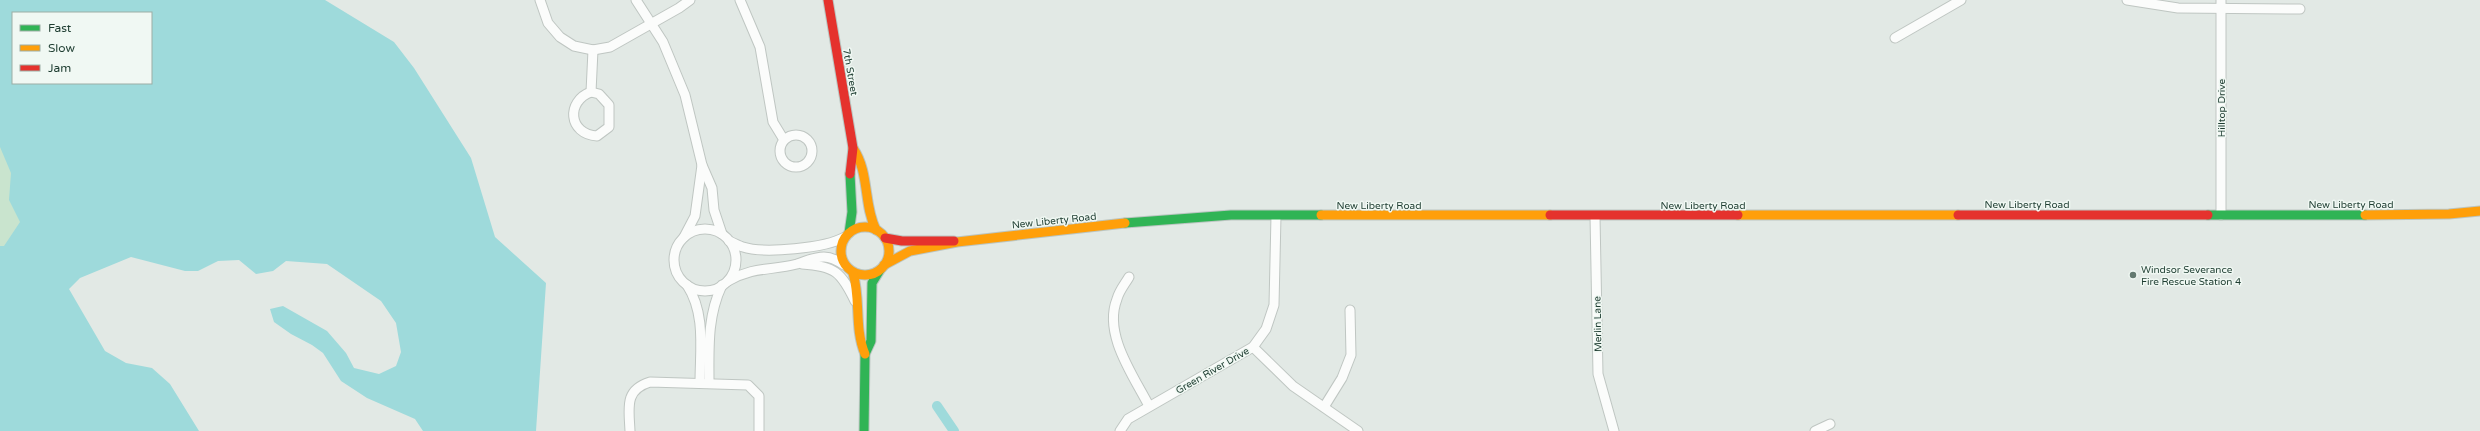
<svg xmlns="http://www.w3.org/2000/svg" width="2480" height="431" viewBox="0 0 2480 431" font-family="'Varela Round',sans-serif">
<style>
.green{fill:#c9e4ce}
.water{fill:#9edadb;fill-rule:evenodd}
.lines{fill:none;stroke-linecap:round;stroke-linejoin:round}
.canal{stroke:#9edadb;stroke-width:10}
.street-casing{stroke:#bfc6c2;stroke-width:11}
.fast-casing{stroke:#bbc5c1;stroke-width:11}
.slow-casing{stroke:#bbc5c1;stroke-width:11}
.jam-casing{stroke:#bbc5c1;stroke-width:11}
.street{stroke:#fbfcfb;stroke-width:9}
.fast{stroke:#30b455;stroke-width:9}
.slow{stroke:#ff9f0a;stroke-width:9}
.jam{stroke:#e5322d;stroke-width:9}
.poi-dot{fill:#637970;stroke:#f0f8f3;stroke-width:1.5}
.labels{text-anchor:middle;stroke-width:3;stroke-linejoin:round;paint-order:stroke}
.street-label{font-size:10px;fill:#1e3d31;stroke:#f0f8f3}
.poi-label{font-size:10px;fill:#1e3d31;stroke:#f0f8f3;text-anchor:start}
</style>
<rect width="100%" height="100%" fill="#e2e9e5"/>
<!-- green -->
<polygon class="green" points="0,113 44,198 0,270"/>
<!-- water -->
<path class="water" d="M0,0H325L394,42L414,68L471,158L495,237L546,283L536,431H423L415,419L367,398L341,381L323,353L312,345L291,334L274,322L270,309L283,306L327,331L346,353L354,368L379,374L396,366L401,352L396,323L381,301L327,264L286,261L273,271L256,274L239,260L218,261L198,271H185L131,257L80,278L69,289L105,351L126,363L152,368L170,384L199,431H0V246H4L20,222L9,200L11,173L0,147ZM13,13H151V83H13Z"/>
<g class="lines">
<!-- canal -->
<polyline class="canal" points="937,406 954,431"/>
<defs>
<g id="street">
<polyline points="540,0 548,23 560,37 574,46 593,50 610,47 679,8 690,0"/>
<polyline points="636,0 663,42 685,95 702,165 712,188 714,210 722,234"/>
<polyline points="740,0 760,47 773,122 784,140"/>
<polyline points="2127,0 2178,8 2300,9"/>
<polyline points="2221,0 2221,215"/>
<polyline points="1895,38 1961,0"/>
<path d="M591,92L599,94L609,105V127L597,136C568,134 566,101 591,92Z"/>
<polyline points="591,92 593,50"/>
<circle cx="796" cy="151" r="16"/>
<polyline points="1595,216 1598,374 1614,431"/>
<circle cx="705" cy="260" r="31"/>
<polyline points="684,237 695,216 702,165"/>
<path d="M729,241C734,243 739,246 743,247C764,254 826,248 845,237"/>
<path d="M802,264C835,266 841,272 855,301"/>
<path d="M1129,277C1125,284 1119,291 1117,299C1103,334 1133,375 1149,406"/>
<path d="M728,281C755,266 770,271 797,264C806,261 814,257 824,257C832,257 838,261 844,265"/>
<path d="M687,285C706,314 700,350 700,383"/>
<polyline points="1253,347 1293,386 1358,431"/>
<path d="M709,383C709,348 707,317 722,285"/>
<polyline points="1324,407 1342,378 1351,355 1350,310"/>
<path d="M630,431C629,408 624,390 650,382L748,385L759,396V431"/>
<polyline points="1120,431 1128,419 1253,347 1266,329 1274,305 1276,216"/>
<polyline points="1815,431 1830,424"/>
</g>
<g id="fast">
<polyline points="2208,215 2365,215"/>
<polyline points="1125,223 1231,215 1321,215"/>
<polyline points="849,233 852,212 850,174"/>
<polyline points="864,431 865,354 871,341 872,283 880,270"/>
</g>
<g id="slow">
<path d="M853,148C870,173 863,204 876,230"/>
<polyline points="1321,215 1550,215"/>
<polyline points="1738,215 1958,215"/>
<polyline points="2365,215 2449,214 2480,211"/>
<circle cx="865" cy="251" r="24"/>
<polyline points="884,265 910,251 957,242 1125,223"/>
<path d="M853,273C861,300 854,328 865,354"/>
</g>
<g id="jam">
<polyline points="828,0 853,148 850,174"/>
<polyline points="1550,215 1738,215"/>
<polyline points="1958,215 2208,215"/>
<polyline points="885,238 902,241 954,241"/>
</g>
</defs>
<!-- street casing -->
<use href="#street" class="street-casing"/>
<!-- fast casing -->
<use href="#fast" class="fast-casing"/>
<!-- slow casing -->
<use href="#slow" class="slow-casing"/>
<!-- jam casing -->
<use href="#jam" class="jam-casing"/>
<!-- street -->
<use href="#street" class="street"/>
<!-- fast -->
<use href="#fast" class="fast"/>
<!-- slow -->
<use href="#slow" class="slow"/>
<!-- jam -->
<use href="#jam" class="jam"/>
</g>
<!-- markers -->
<circle class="poi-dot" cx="2133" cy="275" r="4"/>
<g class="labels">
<!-- street labels -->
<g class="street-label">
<text transform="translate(851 72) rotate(80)" y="4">7th Street</text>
<text transform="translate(2221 108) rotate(-90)" y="4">Hilltop Drive</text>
<text x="2027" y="208">New Liberty Road</text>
<text x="2351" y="208">New Liberty Road</text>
<text x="1379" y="209">New Liberty Road</text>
<text x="1703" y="209">New Liberty Road</text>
<text transform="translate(1054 220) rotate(-6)" y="4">New Liberty Road</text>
<text transform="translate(1597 324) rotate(-91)" y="4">Merlin Lane</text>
<text transform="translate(1212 370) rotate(-30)" y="4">Green River Drive</text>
</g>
<!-- poi labels -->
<g class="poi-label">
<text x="2141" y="273">Windsor Severance<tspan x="2141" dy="12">Fire Rescue Station 4</tspan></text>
</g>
</g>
<!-- legend -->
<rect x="12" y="12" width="140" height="72" fill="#f0f8f3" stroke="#9cada5"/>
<rect x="20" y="25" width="20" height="6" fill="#30b455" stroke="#9cada5"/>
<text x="48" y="32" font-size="12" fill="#1e3d31">Fast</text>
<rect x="20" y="45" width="20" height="6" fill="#ff9f0a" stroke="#9cada5"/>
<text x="48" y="52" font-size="12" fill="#1e3d31">Slow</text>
<rect x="20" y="65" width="20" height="6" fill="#e5322d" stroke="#9cada5"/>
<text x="48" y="72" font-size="12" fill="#1e3d31">Jam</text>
</svg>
